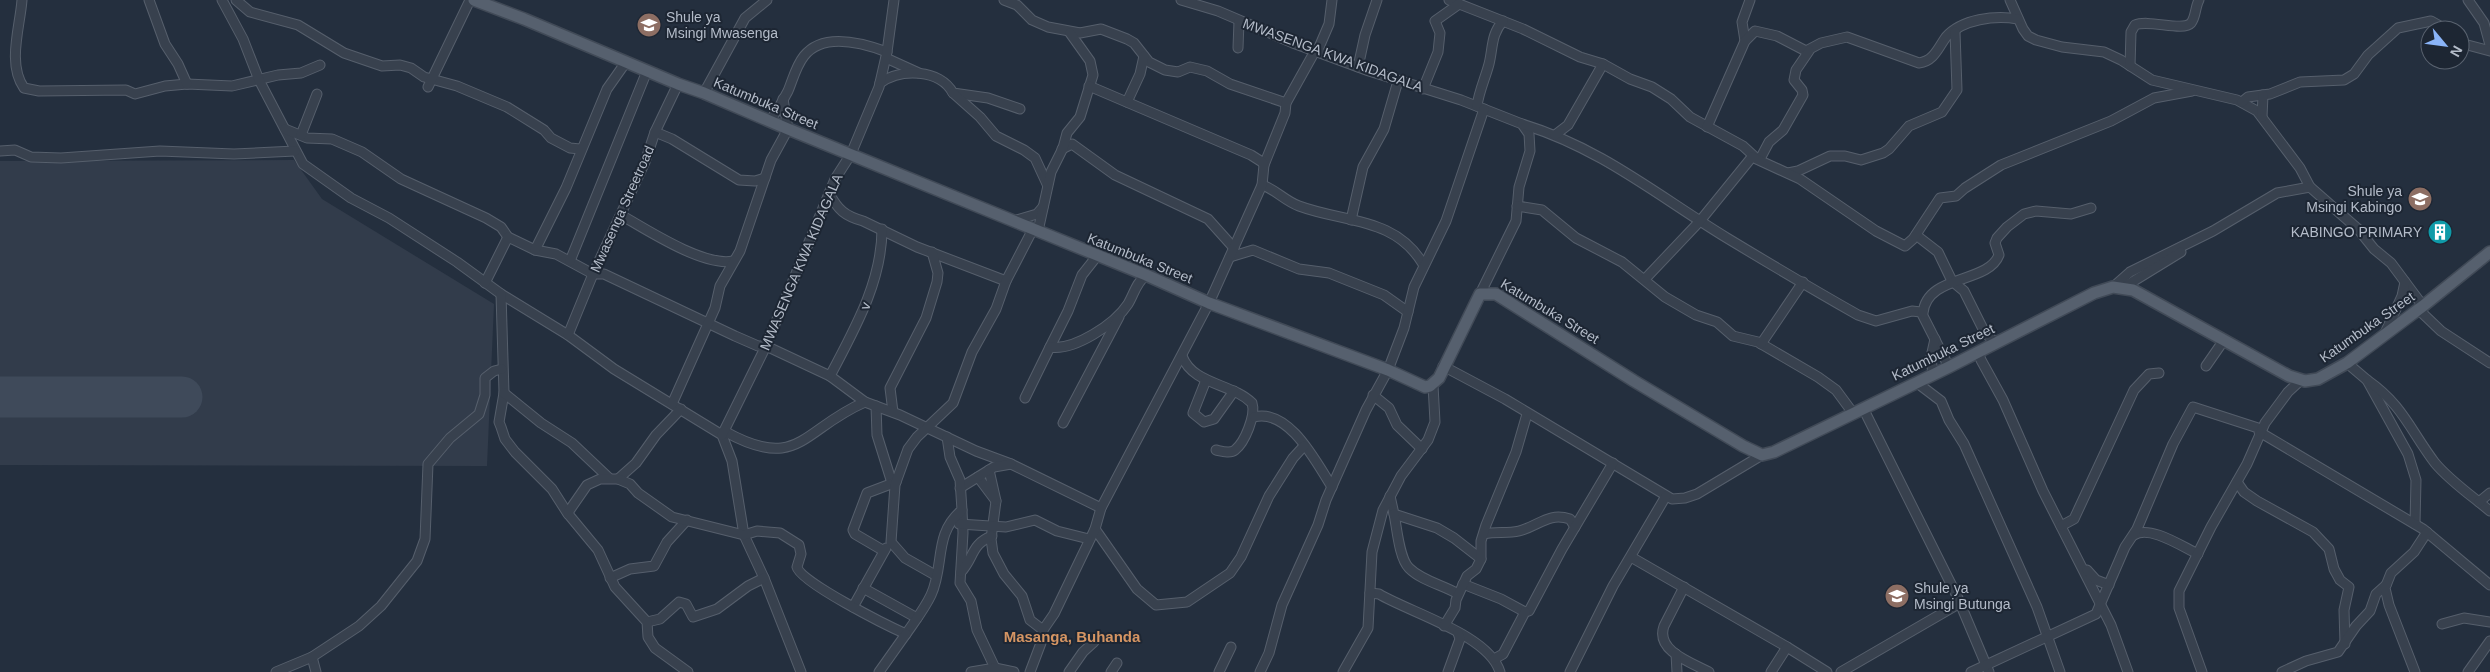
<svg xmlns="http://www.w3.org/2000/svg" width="2490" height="672" viewBox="0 0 2490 672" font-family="Arial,sans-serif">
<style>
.airport{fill:#323c4b}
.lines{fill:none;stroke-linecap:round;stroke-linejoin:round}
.runway{stroke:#3f4a5a;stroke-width:41}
.minor-casing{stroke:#565f6c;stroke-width:11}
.major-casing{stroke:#414a57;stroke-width:14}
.minor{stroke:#38414e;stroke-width:9}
.major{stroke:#56606e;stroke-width:11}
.labels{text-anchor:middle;stroke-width:4;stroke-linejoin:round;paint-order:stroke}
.poi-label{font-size:14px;fill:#b4bcc9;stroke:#1d2633;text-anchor:start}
.street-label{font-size:14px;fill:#b4bcc9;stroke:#1d2633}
.neighbourhood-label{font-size:15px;font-weight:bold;fill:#d59563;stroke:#1d2633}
</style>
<rect width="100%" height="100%" fill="#242f3e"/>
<!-- airport -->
<polygon class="airport" points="294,160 322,199 494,304 487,466 0,465 0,161"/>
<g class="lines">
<!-- runway -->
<polyline class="runway" points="0,397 182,397"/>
<defs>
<g id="minor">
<path d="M22,0C20,27 7,64 24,88L39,91L126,90L135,94L165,86L187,84L232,86L278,75L301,73L320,65"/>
<polyline points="149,0 165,44 178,64 187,84"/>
<polyline points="222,0 243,39 259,80 303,164 351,198 389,218 457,262 501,294 568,335 614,369 722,435 732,461 744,535 764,578 801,672"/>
<polyline points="236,0 250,12 298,25 344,53 382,66 400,65 411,68 424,77 457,86 507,107 544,130 551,138 570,148 580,149"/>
<polyline points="1004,0 1017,5 1032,20 1048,27 1080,33 1101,29 1127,39 1134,43 1149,62 1165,70 1178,72 1190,67 1207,71 1230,84 1286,103"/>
<polyline points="1181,0 1218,11 1293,43 1369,71 1461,100 1522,124 1529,134 1530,151 1519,187 1516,221 1480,294"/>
<polyline points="1449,0 1523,29 1580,57 1603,64 1630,79 1652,87 1671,99 1690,117 1743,146 1755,157"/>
<polyline points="2010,0 2023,29 2028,36 2036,40 2062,47 2104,52 2121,60 2152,80 2237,100 2257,111 2300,168 2310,187 2358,229 2374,249 2391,263 2423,306"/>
<polyline points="2468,0 2484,23 2490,45"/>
<polyline points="1745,41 1742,22 1750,0"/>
<polyline points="2460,43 2490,51"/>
<polyline points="1238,48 1239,21"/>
<polyline points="1317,52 1329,24 1332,0"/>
<polyline points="886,58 919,73"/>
<path d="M2130,66L2131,32L2135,25C2149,19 2183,32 2191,23C2196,17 2195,7 2199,0"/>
<polyline points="1358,67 1365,35 1377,0"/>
<path d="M880,83C901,68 940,69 953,93L988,98L1020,109"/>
<polyline points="428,87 470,0"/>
<polyline points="1423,89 1438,52 1440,33 1435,21 1459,4"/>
<polyline points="704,93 745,18 767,0"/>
<polyline points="953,93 980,117 996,136 1024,150 1035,158 1047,184"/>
<polyline points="1127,102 1140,74 1144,56"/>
<polyline points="2242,102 2248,97 2270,94 2300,82 2344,80 2354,74 2368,55 2398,28 2431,21 2447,30"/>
<path d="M1477,106C1479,91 1485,79 1489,64C1493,48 1491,34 1503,21"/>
<polyline points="2262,117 2263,95"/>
<path d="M770,121C777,111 783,101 788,91C793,79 796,66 804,56C823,32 863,43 887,52"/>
<path d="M1522,124C1601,148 1658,196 1727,238C1770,264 1814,290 1858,315L1876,321L1912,311L1921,312L1949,367"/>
<path d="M1707,127L1745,41L1755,31L1777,36L1806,51L1821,43L1847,37L1919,63C1934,61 1938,48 1946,37C1962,19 1995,15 2018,19"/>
<polyline points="285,129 307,138 332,139 362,152 401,179 486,218 501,227 508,237 535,250 556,254 593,274 604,274 735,336 758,346 766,346 830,376 865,402"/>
<polyline points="655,132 672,139 739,180 755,181 765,178"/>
<polyline points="301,135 317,94"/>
<polyline points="1555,135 1568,125 1603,64"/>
<polyline points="1062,149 1072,144 1115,175 1208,219 1234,248"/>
<polyline points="0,151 15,150 31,157 61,158 160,151 234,154 295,151"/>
<polyline points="1760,159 1769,142 1783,130 1803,95 1802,90 1794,80 1796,70 1809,51"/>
<polyline points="1264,165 1285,113 1286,103 1315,51"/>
<polyline points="1788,173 1798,171 1830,156 1845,156 1861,160 1883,153 1889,149 1909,126 1942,112 1957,90 1955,32"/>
<path d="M1262,185C1275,189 1285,201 1299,206C1345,223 1395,217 1423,264"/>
<path d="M829,193C838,210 845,216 863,221L917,247L1006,281"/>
<polyline points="1517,206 1542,210 1576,238 1622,262 1665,297 1696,315 1717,322 1733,336 1758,342 1818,377 1836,390 1853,413"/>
<path d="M621,215C647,230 704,267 733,261"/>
<polyline points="1351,220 1363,167 1384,129 1398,81"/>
<polyline points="1013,221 1037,214 1043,207"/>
<polyline points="1038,231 1051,172 1063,148 1067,133 1080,117 1093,75 1090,61 1070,33"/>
<polyline points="1916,235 1938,252 1952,281 1964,291 1985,333 1996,343"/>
<polyline points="535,250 566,188 607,89 626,62"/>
<polyline points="1230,257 1253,250 1299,269 1329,273 1384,295 1408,312"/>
<polyline points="570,261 647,71"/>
<polyline points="1645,279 1700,221 1752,157 1800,179 1876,231 1905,246 1913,239 1940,198 1956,196 1965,188 2001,165 2111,121 2154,98 2192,91"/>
<polyline points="485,283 508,237"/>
<polyline points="2113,287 2130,272 2213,231 2277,193 2310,187"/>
<polyline points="2124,287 2181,252"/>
<polyline points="501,294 504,393 499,422 501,427 505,439 515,452 552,489 568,514"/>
<polyline points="2418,309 2441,331 2490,363"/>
<path d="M1923,313C1927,274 1988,284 1999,255L1995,243L1997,238L2007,227L2024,214L2036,211L2071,214L2091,208"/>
<polyline points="2385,333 2402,296 2405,282"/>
<polyline points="568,335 593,274 645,162 655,132 678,84"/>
<polyline points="1761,344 1803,282"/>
<polyline points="1050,347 1068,311 1082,275 1097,256"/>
<polyline points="1978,352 1981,360 2003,400 2043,491 2111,625 2128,672"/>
<path d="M1182,356C1193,385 1232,383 1252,403C1256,415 1245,442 1235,450C1230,454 1221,451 1216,450"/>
<polyline points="2347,363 2367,380 2408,454 2416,480 2415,524"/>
<polyline points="1443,366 1505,399 1672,499 1685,498 1697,494 1762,455"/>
<polyline points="2206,366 2224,340"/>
<polyline points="1933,375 1931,357 1935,339"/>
<path d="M830,376C854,330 882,282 882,229"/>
<polyline points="1206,380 1193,413 1204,422 1214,419 1234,391"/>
<path d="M2367,380C2403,405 2410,430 2435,463C2450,481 2472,496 2490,511"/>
<polyline points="1916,382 1941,401 1949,420 1964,444 2037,607 2060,672"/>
<polyline points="504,393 541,423 572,443 609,478"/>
<polyline points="1373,395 1389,408 1397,425 1422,449"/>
<path d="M1025,398L1050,347C1074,351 1115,324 1128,304C1134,294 1136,283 1146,275"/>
<polyline points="672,404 715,308 720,286 740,251 771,160 788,129 783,99"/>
<polyline points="876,406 877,435 892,483"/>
<polyline points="1863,408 1957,596 1989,672"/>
<polyline points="893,412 890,388 926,318 937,282 938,273 932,252"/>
<path d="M1254,417C1289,408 1316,462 1332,487"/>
<polyline points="1063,423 1119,317"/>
<path d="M724,431C799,473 802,429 865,402L900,415L976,451L1011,464L1101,508"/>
<polyline points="722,435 766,346 835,179 851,154 879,87 887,52 894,0"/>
<polyline points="989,470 996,501 991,539 993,553 1004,574 1022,596 1030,620 1043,630"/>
<polyline points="978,477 996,501"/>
<polyline points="618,479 636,463 656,435 681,409"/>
<polyline points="2237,482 2244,492 2257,501 2313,532 2329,549 2334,569 2340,580 2349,587 2344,610 2345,644"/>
<polyline points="960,488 994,467 1011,464"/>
<polyline points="1390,496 1394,514 1437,528 1454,538 1481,559"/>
<polyline points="2479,502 2490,493"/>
<polyline points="962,510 963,533 960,583 971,601 977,630 995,668"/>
<path d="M1394,514C1397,528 1399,558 1409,568C1422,581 1443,585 1458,594"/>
<polyline points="959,524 1006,527 1035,520 1057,531 1089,539"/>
<polyline points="2061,526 2074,519 2134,390 2149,374 2159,373"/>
<polyline points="1095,529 1137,589 1156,605 1187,602 1230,573 1241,557 1269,496 1293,458 1304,446"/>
<path d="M1484,534C1496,531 1507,534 1519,531C1539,526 1548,512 1570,519L1575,527"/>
<path d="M2134,535C2150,525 2181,546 2198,554"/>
<polyline points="884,551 855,534 853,530 867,493 896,482"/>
<polyline points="1631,557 1787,647 1827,672"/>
<polyline points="2087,570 2096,580 2109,585"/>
<path d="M961,572C974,558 971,544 992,536"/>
<polyline points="935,575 905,558 891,542 895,485 908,449 917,437 953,403 972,352 996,309 1006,281 1033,229"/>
<polyline points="610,578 630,569 654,566 667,542 687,520"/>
<polyline points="1463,584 1501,599 1525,612 1529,611 1562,549 1613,463"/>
<path d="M1684,587L1664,626C1655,651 1692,663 1709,672"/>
<polyline points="863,588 917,618"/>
<path d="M1370,593L1379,594C1411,613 1489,635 1500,672"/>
<polyline points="853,607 886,548"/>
<polyline points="647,622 660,619 679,602 686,604 693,617 717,609 748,586 764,578"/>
<polyline points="2442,624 2464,618 2490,622"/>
<polyline points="1444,626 1455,608 1456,600 1467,576 1476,569 1481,559 1481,541 1486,525 1516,452 1527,414"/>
<polyline points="1676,654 1677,672"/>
<polyline points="312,657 316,672"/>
<polyline points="1494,659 1503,654 1525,612"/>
<polyline points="276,672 312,657 359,626 381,606 417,561 425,539 428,464 450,438 479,414 485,395 485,378 494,371 502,369"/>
<path d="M688,672L655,648L648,637L647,622L615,587L598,550L569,515V511L587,485L600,479H618L630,484L638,493L672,517L744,535L757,531L780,533L799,545L801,554L797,567C800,582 888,626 906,634C915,621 925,608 931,595C945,565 933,534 962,510L960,480L950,457L947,437"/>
<polyline points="879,672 906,634"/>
<polyline points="971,672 995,668 1014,672"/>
<polyline points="1030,672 1041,643 1043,630 1054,614 1095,529 1101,508 1209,303 1262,185 1264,165 1262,162 1251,155 1089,86"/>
<polyline points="1069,672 1083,652 1094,642"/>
<polyline points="1111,672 1117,663"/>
<polyline points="1219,672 1231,647"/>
<polyline points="1260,672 1269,653 1282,605 1318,525 1326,500 1366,410 1388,370 1404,328 1414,287 1446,221 1484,109"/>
<polyline points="1343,672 1368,628 1372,552 1383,510 1401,476 1428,440 1435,422 1433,385"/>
<polyline points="1448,672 1460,639 1458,633"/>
<polyline points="1570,672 1613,586 1666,496"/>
<polyline points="1771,672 1787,647"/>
<polyline points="1841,672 1960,603"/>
<polyline points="1971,672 2096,614 2125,547 2137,529 2173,444 2193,407 2258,428 2260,435 2263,434 2423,529 2490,585"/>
<polyline points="2202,672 2179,608 2179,591 2211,527 2247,464 2265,423 2288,392 2301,380"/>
<polyline points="2282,672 2306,661 2338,652 2356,626 2370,611 2376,594 2386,585"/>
<polyline points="2415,672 2389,605 2385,588 2391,573 2414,552 2427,532"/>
<polyline points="2468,672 2490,641"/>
</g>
<polyline id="major" points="474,0 524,19 678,84 704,93 788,129 1146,275 1209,303 1388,370 1425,387 1430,386 1439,378 1480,294 1496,294 1634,381 1743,446 1762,455 1774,452 1949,367 2094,293 2113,287 2133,290 2289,376 2305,381 2318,379 2347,363 2423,306 2490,252"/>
</defs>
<!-- minor casing -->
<use href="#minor" class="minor-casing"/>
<!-- major casing -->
<use href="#major" class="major-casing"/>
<!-- minor -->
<use href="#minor" class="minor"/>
<!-- major -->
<use href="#major" class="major"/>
</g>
<!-- icons -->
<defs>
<symbol id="school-disc" viewBox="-11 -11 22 22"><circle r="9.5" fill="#8d6e63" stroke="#1d2633"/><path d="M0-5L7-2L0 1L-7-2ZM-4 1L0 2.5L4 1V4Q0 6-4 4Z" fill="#fff"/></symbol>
<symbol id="building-disc" viewBox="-11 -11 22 22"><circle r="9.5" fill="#0f9aa8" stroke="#1d2633"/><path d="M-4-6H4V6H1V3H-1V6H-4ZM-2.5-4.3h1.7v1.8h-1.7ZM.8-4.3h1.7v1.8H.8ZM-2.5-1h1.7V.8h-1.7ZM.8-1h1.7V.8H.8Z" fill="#fff"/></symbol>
</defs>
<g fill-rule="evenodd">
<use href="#school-disc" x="635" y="11" width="28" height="28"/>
<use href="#school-disc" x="2406" y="185" width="28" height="28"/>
<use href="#building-disc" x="2426" y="218" width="28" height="28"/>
<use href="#school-disc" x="1883" y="582" width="28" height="28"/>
</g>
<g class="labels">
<!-- poi labels -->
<g class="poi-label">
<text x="666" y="22">Shule ya<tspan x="666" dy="16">Msingi Mwasenga</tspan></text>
<text x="2402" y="196" text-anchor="end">Shule ya<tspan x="2402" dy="16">Msingi Kabingo</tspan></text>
<text x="2422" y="237" text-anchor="end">KABINGO PRIMARY</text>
<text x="1914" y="593">Shule ya<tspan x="1914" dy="16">Msingi Butunga</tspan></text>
</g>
<!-- street labels -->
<g class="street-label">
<text transform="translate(1333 55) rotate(20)" y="5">MWASENGA KWA KIDAGALA</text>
<text transform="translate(766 103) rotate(23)" y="5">Katumbuka Street</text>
<text transform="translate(622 209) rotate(-66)" y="5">Mwasenga Streetroad</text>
<text transform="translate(1140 258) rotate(22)" y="5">Katumbuka Street</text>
<text transform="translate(801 262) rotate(-67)" y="5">MWASENGA KWA KIDAGALA</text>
<text transform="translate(865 306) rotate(-72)" y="5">v</text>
<text transform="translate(1550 311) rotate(31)" y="5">Katumbuka Street</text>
<text transform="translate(2367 327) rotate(-35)" y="5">Katumbuka Street</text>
<text transform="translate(1943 352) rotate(-26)" y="5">Katumbuka Street</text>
</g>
<!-- neighbourhood labels -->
<g class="neighbourhood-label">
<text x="1072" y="642">Masanga, Buhanda</text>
</g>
</g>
<!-- north arrow -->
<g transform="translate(2445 45) rotate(119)"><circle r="24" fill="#1d2633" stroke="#59626f"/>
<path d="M0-4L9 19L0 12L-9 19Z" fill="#8ab4f8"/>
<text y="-8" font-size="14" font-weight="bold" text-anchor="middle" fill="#b4bcc9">N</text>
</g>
</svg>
